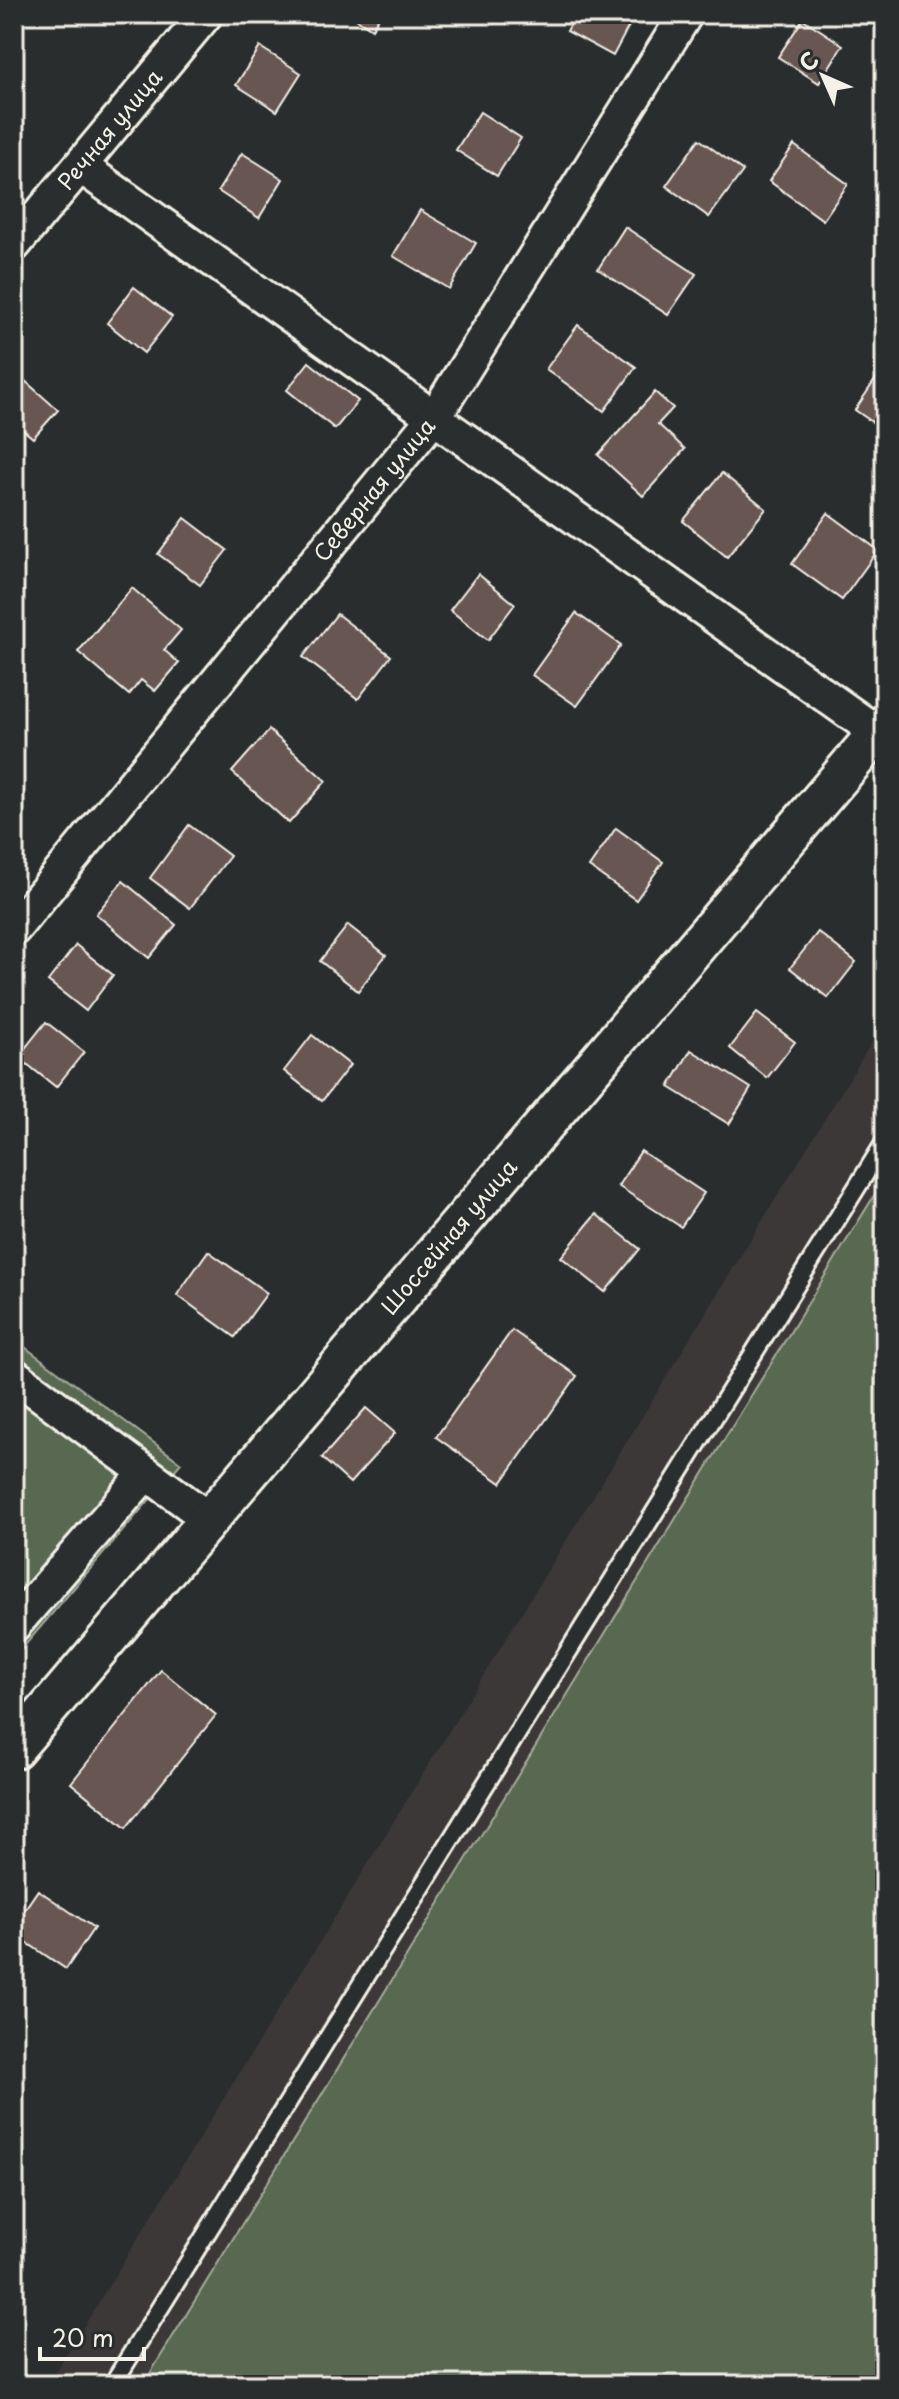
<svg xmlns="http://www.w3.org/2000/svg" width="899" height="2399" viewBox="0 0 899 2399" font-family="'Playpen Sans',sans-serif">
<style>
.built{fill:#3d3939}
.green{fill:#596851;stroke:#a6ac9c;stroke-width:2}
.building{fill:#685653;stroke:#f4f1e8;stroke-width:2}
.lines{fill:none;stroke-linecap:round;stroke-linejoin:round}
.service-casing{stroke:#f4f1e8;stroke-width:22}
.minor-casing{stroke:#f4f1e8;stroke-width:38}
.tertiary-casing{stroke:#f4f1e8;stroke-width:44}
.service{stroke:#2a2d2e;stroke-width:16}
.minor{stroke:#2a2d2e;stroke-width:32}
.tertiary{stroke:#2a2d2e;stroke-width:38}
.labels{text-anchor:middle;stroke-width:7;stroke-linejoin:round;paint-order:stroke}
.street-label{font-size:22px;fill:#f4f1e8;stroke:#2a2d2e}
</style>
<rect width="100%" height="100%" fill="#2a2d2e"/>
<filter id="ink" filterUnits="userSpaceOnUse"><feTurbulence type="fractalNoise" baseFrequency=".0125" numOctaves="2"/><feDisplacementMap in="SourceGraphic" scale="16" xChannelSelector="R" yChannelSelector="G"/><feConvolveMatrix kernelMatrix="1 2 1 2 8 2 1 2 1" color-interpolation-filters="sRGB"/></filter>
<g filter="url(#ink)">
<!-- built -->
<polygon class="built" points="885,1021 885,2385 48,2385"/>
<!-- green -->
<g class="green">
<polygon points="885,1178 885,2385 143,2385"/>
<polygon points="14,1339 181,1463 14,1658"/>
</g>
<!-- building -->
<g class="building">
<polygon points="349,14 381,14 372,29"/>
<polygon points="576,14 612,14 630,24 613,56 567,31"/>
<polygon points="803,19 843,45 819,83 778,57"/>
<polygon points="260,47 301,73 277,111 236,85"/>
<polygon points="480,112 521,138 497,176 456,150"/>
<polygon points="699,139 743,171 709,217 666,186"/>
<polygon points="794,145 848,184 823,220 769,181"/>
<polygon points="242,153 283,179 259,218 218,191"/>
<polygon points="420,210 476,243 449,289 393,256"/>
<polygon points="625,227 696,274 668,315 598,269"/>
<polygon points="134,287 172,317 144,353 107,323"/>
<polygon points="578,325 636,367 604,411 546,369"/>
<polygon points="309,362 358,401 335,429 287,390"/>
<polygon points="885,365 885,431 855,410"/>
<polygon points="15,372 58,410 33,438 14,422"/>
<polygon points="655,392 673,408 658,424 685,449 643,496 598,455"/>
<polygon points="722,473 766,509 727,557 683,521"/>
<polygon points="828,513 878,550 842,600 792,564"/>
<polygon points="185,518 227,550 200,585 158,554"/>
<polygon points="478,574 515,604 488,640 450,610"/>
<polygon points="132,588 181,630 164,650 179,663 155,691 141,680 129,695 78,652"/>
<polygon points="576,613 621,645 577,706 532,675"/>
<polygon points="337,614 391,656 358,699 303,657"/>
<polygon points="269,730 326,781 289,823 232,772"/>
<polygon points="189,825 230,856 190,908 150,878"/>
<polygon points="616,828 663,862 636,900 589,867"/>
<polygon points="123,881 176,925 149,958 96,914"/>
<polygon points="348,925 386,955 358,991 320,961"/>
<polygon points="818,932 856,962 828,998 790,968"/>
<polygon points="76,945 113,975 86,1011 48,981"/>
<polygon points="757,1013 795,1042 767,1078 730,1048"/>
<polygon points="46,1022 84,1052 56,1087 18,1057"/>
<polygon points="312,1035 350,1065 322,1101 284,1071"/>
<polygon points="691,1050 751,1088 729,1124 669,1087"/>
<polygon points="641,1151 704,1193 681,1227 618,1186"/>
<polygon points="596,1214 640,1249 605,1292 561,1257"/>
<polygon points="208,1251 267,1293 235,1337 177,1295"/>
<polygon points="512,1330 577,1376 501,1483 436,1437"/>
<polygon points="366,1408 395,1433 350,1483 322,1458"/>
<polygon points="161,1670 216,1715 126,1828 71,1783"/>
<polygon points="38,1890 94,1928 66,1969 14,1934 14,1925"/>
</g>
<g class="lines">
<defs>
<polyline id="service" points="112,2385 885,1142"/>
<g id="minor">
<polyline points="80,166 878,733"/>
<path id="s1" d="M14,245L206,14"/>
<path id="s2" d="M14,929L435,416L686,14"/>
<polyline points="14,1375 210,1520"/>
<polyline points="14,1625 146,1473"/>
</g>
<g id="tertiary">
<path id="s3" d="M14,1749L885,724"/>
</g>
</defs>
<!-- service casing -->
<use href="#service" class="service-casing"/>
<!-- minor casing -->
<use href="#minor" class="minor-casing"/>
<!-- tertiary casing -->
<use href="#tertiary" class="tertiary-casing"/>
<!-- service -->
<use href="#service" class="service"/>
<!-- minor -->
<use href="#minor" class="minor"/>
<!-- tertiary -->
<use href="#tertiary" class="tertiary"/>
</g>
</g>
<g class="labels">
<!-- street labels -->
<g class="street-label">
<text dy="8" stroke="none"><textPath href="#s1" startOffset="150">Речная улица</textPath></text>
<text dy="8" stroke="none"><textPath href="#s2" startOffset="568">Северная улица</textPath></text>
<text dy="8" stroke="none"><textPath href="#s3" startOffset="672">Шоссейная улица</textPath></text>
</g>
</g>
<!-- margin -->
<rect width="899" height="2399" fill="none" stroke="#2a2d2e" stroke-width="48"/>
<rect x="24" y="24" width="851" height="2351" fill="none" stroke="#f4f1e8" stroke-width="3" filter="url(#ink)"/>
<!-- north arrow -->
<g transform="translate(823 76) rotate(315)" stroke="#2a2d2e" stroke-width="6" paint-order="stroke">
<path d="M0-6L14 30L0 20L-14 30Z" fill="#f4f1e8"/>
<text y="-12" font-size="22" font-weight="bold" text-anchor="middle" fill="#f4f1e8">С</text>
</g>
<!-- scale -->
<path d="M40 2347v12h104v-12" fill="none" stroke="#f4f1e8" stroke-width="4"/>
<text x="52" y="2347" font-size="24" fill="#f4f1e8" stroke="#2a2d2e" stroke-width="6" paint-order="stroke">20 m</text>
</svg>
